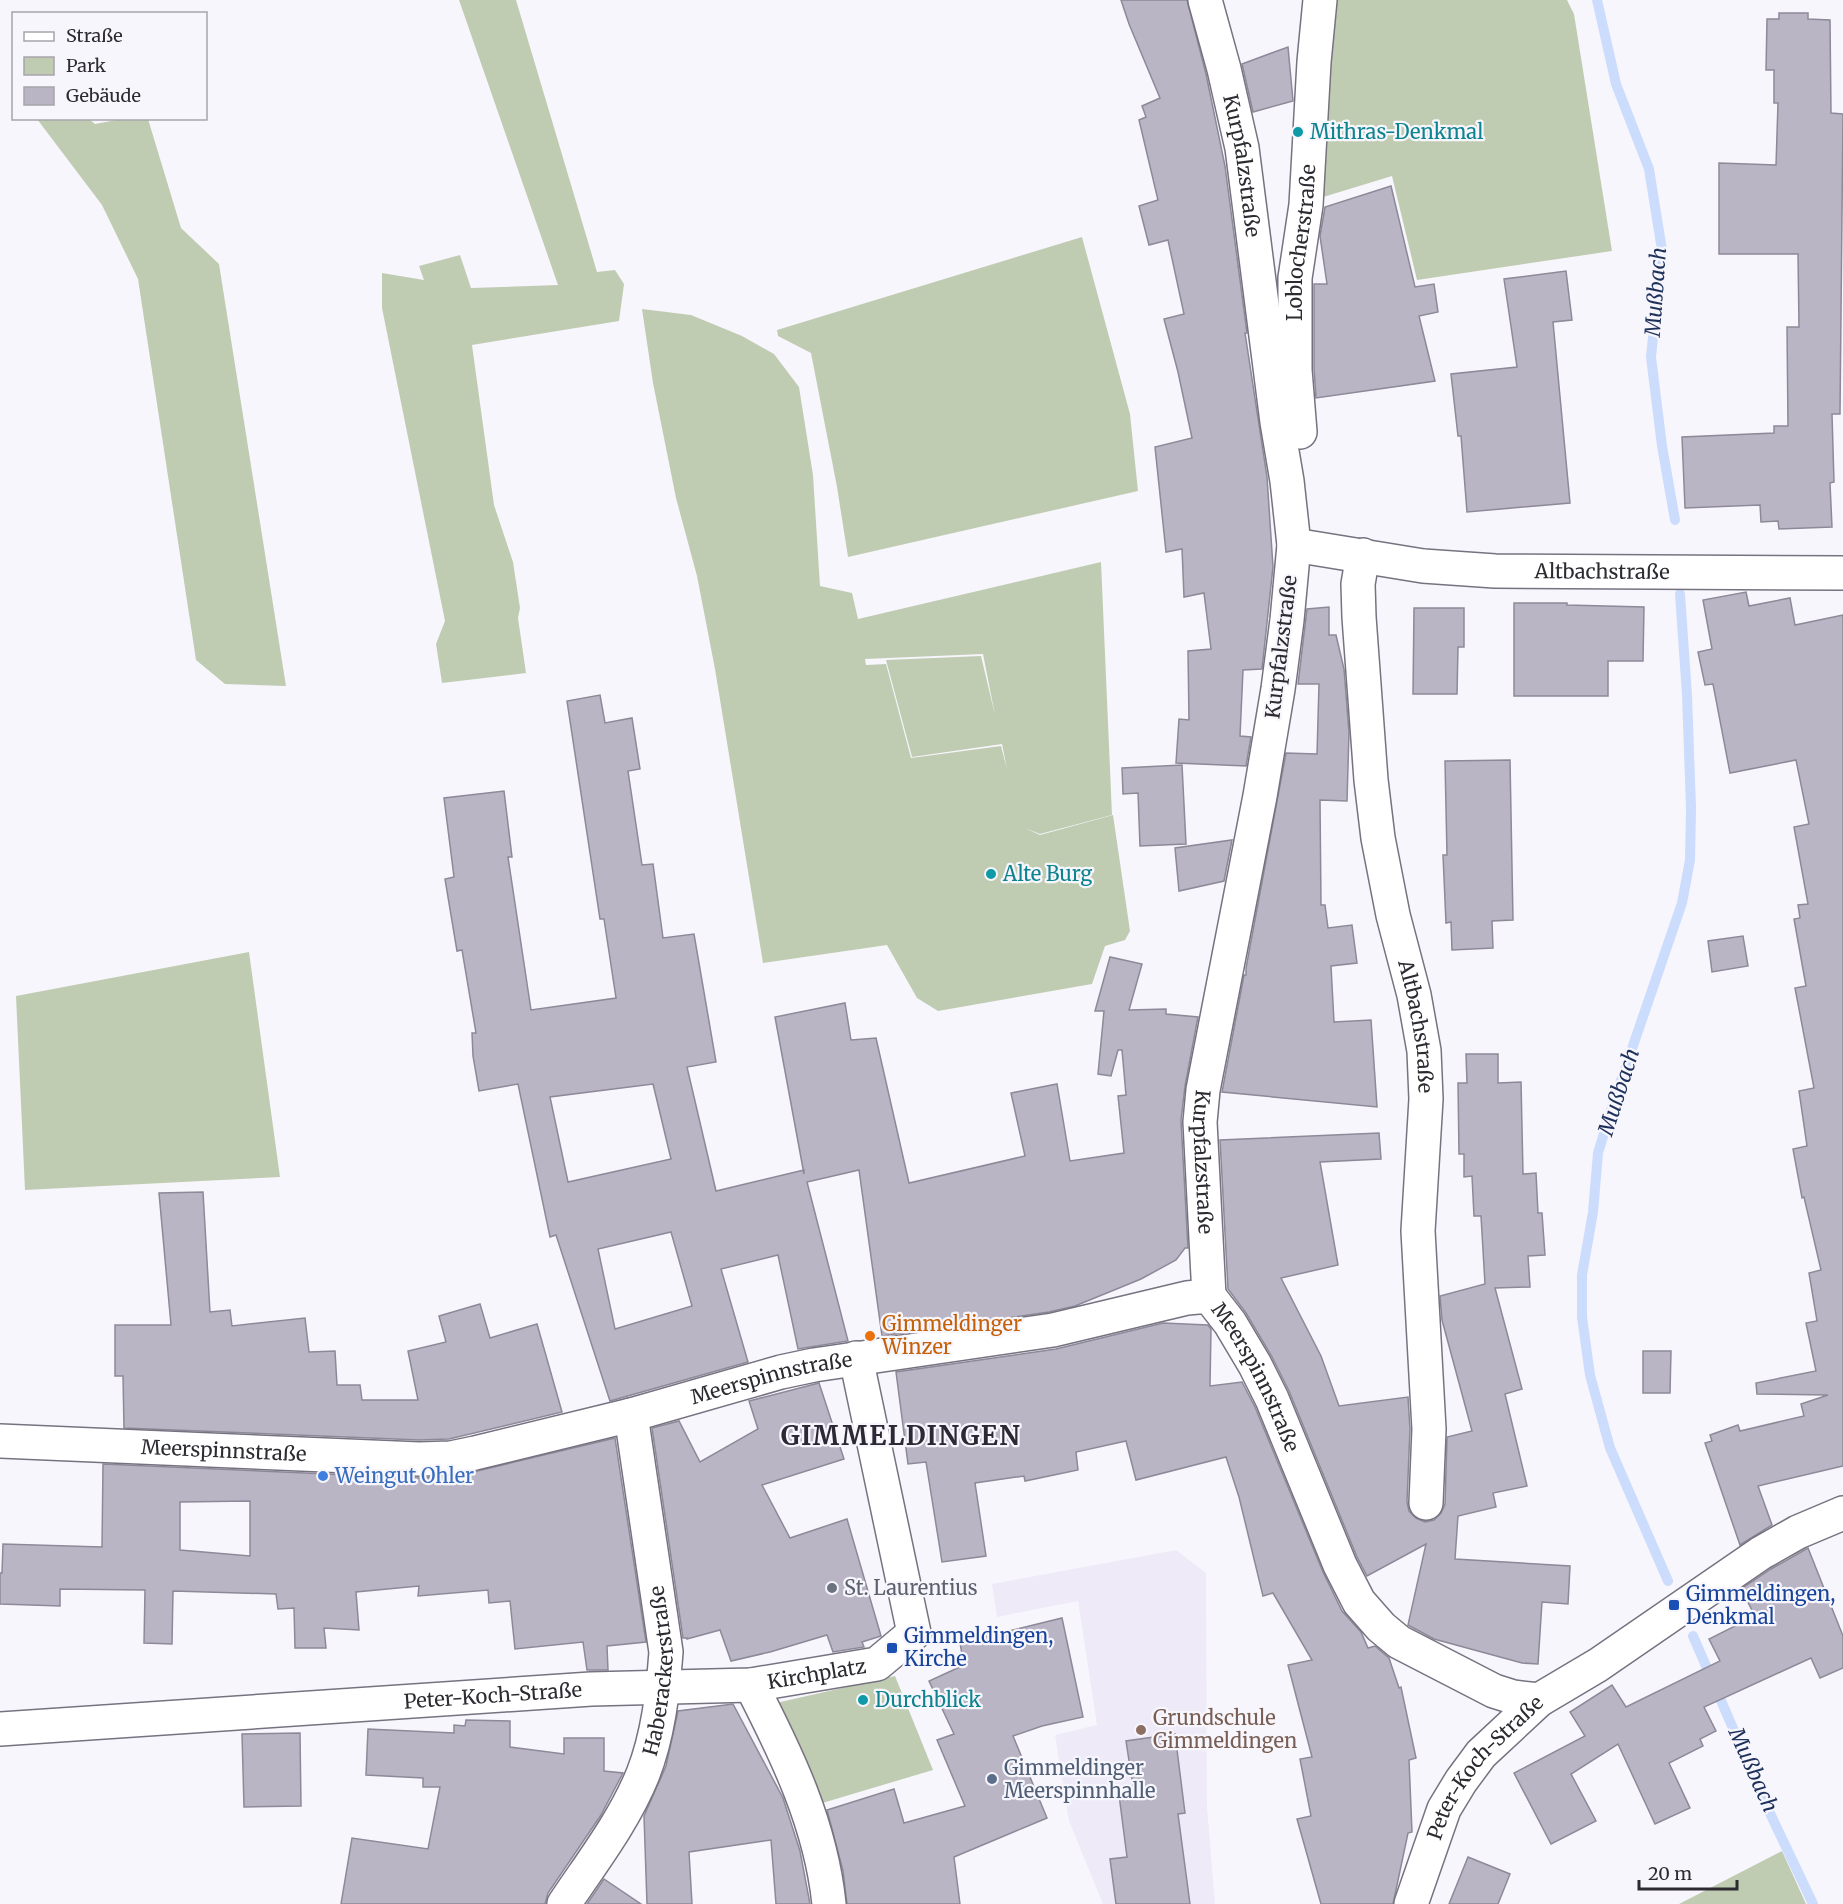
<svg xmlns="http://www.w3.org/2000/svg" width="1843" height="1904" viewBox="0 0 1843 1904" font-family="Merriweather,serif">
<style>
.built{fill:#eeeaf8}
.green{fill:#c0ccb2;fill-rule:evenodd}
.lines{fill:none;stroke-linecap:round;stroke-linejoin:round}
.stream{stroke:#ccdcfc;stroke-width:10}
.building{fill:#b9b5c4;stroke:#8d8998;stroke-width:1.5;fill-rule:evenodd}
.street-casing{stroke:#767280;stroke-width:36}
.secondary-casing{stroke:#767280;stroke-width:36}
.street{stroke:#fff;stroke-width:33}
.secondary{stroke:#fff;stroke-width:33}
.culture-dot{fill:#0f9aa8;stroke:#f8f6fd;stroke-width:2}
.food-dot{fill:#e8710a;stroke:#f8f6fd;stroke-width:2}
.shop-dot{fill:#3f7fe0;stroke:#f8f6fd;stroke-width:2}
.worship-dot{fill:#6b7280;stroke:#f8f6fd;stroke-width:2}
.transit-dot{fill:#1a4fb4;stroke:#f8f6fd;stroke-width:2}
.education-dot{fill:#8d6e63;stroke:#f8f6fd;stroke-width:2}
.service-dot{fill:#5c6f8a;stroke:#f8f6fd;stroke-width:2}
.labels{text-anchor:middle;stroke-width:4.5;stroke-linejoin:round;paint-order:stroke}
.culture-label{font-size:20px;fill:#0d838f;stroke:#f8f6fd;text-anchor:start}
.street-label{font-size:20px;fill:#2d2b31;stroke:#f8f6fd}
.food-label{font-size:20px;fill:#c56008;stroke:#f8f6fd;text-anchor:start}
.shop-label{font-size:20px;fill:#366cbe;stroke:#f8f6fd;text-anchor:start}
.worship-label{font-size:20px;fill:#5b616d;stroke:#f8f6fd;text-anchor:start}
.transit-label{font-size:20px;fill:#164399;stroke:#f8f6fd;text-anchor:start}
.education-label{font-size:20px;fill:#785e54;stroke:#f8f6fd;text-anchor:start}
.service-label{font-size:20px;fill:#4e5e75;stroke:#f8f6fd;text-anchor:start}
.water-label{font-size:21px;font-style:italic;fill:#1e315a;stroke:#f8f6fd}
.district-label{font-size:26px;font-weight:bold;letter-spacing:1.5px;fill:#2c2935;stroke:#f8f6fd}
</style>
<rect width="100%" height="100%" fill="#f8f6fd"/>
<!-- built -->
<polygon class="built" points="1176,1550 1206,1573 1207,1806 1215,1904 1103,1904 1069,1821 1055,1735 1097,1725 1078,1601 997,1617 992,1584"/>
<!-- green -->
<g class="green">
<polygon points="459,0 516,0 597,272 615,270 624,284 619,321 472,345 494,505 513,562 520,608 518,618 526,673 442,683 436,644 445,621 382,308 382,273 424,280 419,266 460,255 471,288 558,285"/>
<polygon points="1335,0 1567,0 1574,14 1612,251 1417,280 1392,176 1320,198"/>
<polygon points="37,119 89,119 95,124 122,119 148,119 181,228 219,264 286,686 225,684 196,660 138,279 102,205"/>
<polygon points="1082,237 1130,414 1138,491 848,557 837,487 811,353 778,336 777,330"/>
<path d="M642,309L691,315L742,336L774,354L799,387L813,475L820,586L852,593L858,619L1101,562L1112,815L1040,834L1025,828L1040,835L1113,815L1130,931L1125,940L1105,946L1092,984L938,1011L917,998L887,945L763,963L715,669L697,576L676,498L653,383ZM983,654L995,715L981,656L886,660L912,757L1002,744L1007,769L1001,746L911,758L886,664L866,665L865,659Z"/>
<polygon points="249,952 280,1177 25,1190 16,996"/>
<polygon points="895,1676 933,1770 819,1804 776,1703"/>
<polygon points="1782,1851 1806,1904 1679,1904"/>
</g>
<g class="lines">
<!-- stream -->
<g class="stream">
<polyline points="1597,0 1616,84 1649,169 1662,250 1651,357 1662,446 1675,520"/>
<polyline points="1668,1581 1610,1448 1590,1375 1582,1317 1582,1275 1593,1212 1598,1153 1612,1107 1682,903 1690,860 1691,808 1687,695 1680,594"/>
<polyline points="1693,1636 1768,1809 1813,1904"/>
</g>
</g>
<!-- building -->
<g class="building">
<polygon points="1121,0 1187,0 1206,74 1225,166 1247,333 1245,333 1267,477 1273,567 1262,669 1243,670 1240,736 1251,737 1246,766 1176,763 1179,719 1189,720 1188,651 1211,649 1204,593 1184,597 1182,549 1166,552 1155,447 1192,438 1178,372 1164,319 1184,314 1168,240 1149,245 1139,206 1158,200 1139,120 1146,117 1142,106 1160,98 1129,24"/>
<polygon points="1779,13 1808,13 1808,19 1830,20 1831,113 1843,114 1840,414 1832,414 1834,482 1830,483 1832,527 1779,529 1778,521 1761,522 1760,505 1685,508 1682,437 1774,433 1774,426 1788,426 1787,327 1799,327 1798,254 1719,254 1719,163 1776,165 1778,103 1774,103 1774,70 1766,70 1767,19 1779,19"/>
<polygon points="1288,47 1293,101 1253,112 1242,64"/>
<polygon points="1391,186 1415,287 1434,284 1438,312 1419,316 1435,381 1316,398 1314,369 1314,284 1327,284 1320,236 1325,207"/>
<polygon points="1566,271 1572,320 1553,322 1570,503 1467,512 1461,436 1458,436 1451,374 1517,367 1504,279"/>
<polygon points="1746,592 1749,606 1790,598 1795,625 1843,615 1843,1466 1758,1486 1772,1525 1740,1545 1705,1443 1712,1441 1710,1435 1738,1425 1740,1431 1804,1416 1801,1404 1828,1395 1757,1394 1756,1383 1816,1371 1806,1323 1817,1321 1809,1273 1821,1270 1804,1197 1802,1198 1793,1149 1807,1146 1799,1091 1814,1088 1795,988 1806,986 1794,919 1800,918 1798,905 1808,904 1794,827 1809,824 1796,760 1730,773 1713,684 1705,685 1698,652 1712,649 1703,600"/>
<polygon points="1514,603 1567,603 1567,605 1644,607 1643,661 1608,661 1608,696 1514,696"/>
<polygon points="1329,607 1329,635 1336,635 1344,669 1349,732 1347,801 1320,800 1321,905 1325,905 1328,928 1352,925 1357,963 1331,966 1334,1022 1371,1020 1377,1107 1222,1092 1244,975 1246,975 1246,968 1286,753 1317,754 1319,684 1298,684 1307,609"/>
<polygon points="1414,608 1464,608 1464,647 1458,647 1457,694 1413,694"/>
<path d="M600,695L605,723L632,718L640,769L628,771L642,865L653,864L663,938L694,934L716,1062L687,1067L716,1191L804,1170V1174L775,1017L845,1003L851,1040L876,1038L909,1183L1025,1156L1011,1093L1057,1084L1070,1161L1124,1153L1118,1096L1126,1095L1122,1050H1118L1111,1076L1098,1074L1104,1011H1095L1110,957L1142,964L1129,1010L1166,1009V1014L1198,1017L1185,1086L1181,1120L1188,1248H1185L1176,1260L1141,1279L1075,1306L1049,1312L882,1336L859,1170L807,1182L848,1341L798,1349L778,1255L721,1269L748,1362L610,1401L556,1235L550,1237L518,1084L479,1091L473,1056L472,1033H476L462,950L457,951L445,879L454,877L444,798L504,791L512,857H508L531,1010L616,998L604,919H600L567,701ZM653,1084L671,1159L568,1182L550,1097ZM671,1232L692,1306L615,1329L598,1249Z"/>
<polygon points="1510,760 1513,920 1492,921 1493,948 1452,950 1451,922 1446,923 1443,855 1447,855 1445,761"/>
<polygon points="1182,765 1186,844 1140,846 1138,793 1123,794 1122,768"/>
<polygon points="1232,840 1224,881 1179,891 1175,848"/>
<polygon points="1743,936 1748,966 1712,972 1708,941"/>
<polygon points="1466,1054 1498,1054 1498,1083 1521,1082 1523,1174 1536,1173 1538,1213 1542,1213 1545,1255 1528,1256 1530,1287 1495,1288 1522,1389 1505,1394 1527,1486 1493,1493 1496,1507 1458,1516 1455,1559 1570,1566 1568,1604 1542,1602 1538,1664 1522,1663 1434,1639 1408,1625 1426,1544 1367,1576 1357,1557 1289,1391 1271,1355 1246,1313 1228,1289 1220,1140 1379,1133 1381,1159 1320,1162 1338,1265 1281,1278 1321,1356 1339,1406 1408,1397 1410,1429 1407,1502 1409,1511 1416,1518 1425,1522 1434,1520 1441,1513 1445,1504 1447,1437 1472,1431 1442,1320 1440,1296 1485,1284 1481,1216 1474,1216 1472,1176 1464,1177 1464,1154 1459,1154 1458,1083 1467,1083"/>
<polygon points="203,1192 210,1312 230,1310 232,1326 305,1318 309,1352 335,1351 337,1385 360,1385 362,1400 418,1400 408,1351 446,1342 439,1316 480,1304 490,1338 537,1324 562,1412 449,1439 419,1440 124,1428 123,1376 115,1376 115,1325 171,1325 159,1193"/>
<polygon points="1163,1323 1208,1325 1211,1329 1210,1386 1242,1382 1255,1407 1323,1572 1342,1611 1361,1632 1368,1648 1375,1646 1389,1658 1399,1688 1401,1687 1416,1758 1409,1760 1412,1832 1408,1833 1393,1904 1321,1904 1297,1819 1311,1816 1300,1759 1312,1757 1288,1665 1312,1660 1273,1593 1263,1596 1239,1497 1226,1457 1136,1480 1126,1441 1076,1452 1078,1470 1025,1481 1024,1476 975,1483 986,1556 942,1562 926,1462 908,1464 896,1372 1056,1349"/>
<polygon points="1643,1351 1671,1351 1670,1393 1643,1393"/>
<polygon points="819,1383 844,1459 762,1485 790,1538 847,1519 881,1636 862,1642 864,1647 833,1652 827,1635 770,1652 731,1661 720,1630 687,1639 687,1638 683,1638 652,1428 679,1421 700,1462 758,1429 749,1401"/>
<path d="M615,1438L646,1642L607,1646L608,1670H587L583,1642L515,1649L510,1601L489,1603L488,1590L418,1596L419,1586L356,1592L359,1630L324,1628L326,1648H295L294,1608L278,1609L276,1594L173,1591L172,1644L144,1643L145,1590L60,1589V1606L0,1604V1573H2L3,1544L102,1547L103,1464L418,1478L452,1477ZM250,1501V1556L180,1550V1502Z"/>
<polygon points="1808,1548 1843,1636 1843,1668 1820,1678 1811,1658 1704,1707 1716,1731 1700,1739 1703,1746 1669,1763 1690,1808 1655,1824 1618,1744 1571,1774 1596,1821 1551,1844 1514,1773 1585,1736 1570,1712 1612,1685 1626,1707 1720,1661 1709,1639 1755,1616 1741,1589 1771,1569"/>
<polygon points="1062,1618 1083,1717 1042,1726 1013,1736 1047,1818 954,1857 960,1904 847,1904 843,1871 827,1810 894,1789 904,1823 965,1806 937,1740 954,1734 929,1681 964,1665 960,1643"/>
<polygon points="733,1704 783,1798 800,1851 810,1904 776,1904 771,1840 689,1852 692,1904 647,1904 644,1816 666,1766 678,1711"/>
<polygon points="466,1720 510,1721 510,1747 564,1754 564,1738 604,1738 604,1771 623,1773 601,1815 548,1893 545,1904 341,1904 352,1838 428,1849 440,1787 423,1787 423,1778 366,1775 368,1729 454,1733 454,1725 465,1726"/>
<polygon points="300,1733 301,1806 244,1807 242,1734"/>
<polygon points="1175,1734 1185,1813 1178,1814 1190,1904 1116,1904 1110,1859 1127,1857 1119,1795 1134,1793 1126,1741"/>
<polygon points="1468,1857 1510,1874 1498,1904 1449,1904"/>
<polygon points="604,1879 641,1904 587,1904"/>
</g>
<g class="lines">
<defs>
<g id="street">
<path id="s1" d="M1205,0L1224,69L1242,148L1277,422L1287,481L1294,545L1287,620L1278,689L1260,796L1203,1090L1200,1122L1209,1296"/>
<path id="s2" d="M1300,432L1295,370V278L1306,205L1314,62L1320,0"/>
<path id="s3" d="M1294,545L1423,566L1495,571L1843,573"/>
<path id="s4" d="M1363,555L1358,584L1359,617L1371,780L1378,838L1393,915L1414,995L1424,1051L1426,1099L1418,1231L1429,1429L1426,1503"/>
<path d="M751,1685C787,1755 821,1825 829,1904"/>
<path id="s5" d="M0,1729L591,1689L751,1685L877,1664L914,1633L856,1358"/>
<path id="s6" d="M564,1904C592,1862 624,1821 643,1774C658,1736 663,1692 666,1652L631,1415"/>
<path id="s7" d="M1411,1904L1444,1809L1461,1781L1481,1754L1539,1700"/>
</g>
<g id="secondary">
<path id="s8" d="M0,1441L419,1459L451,1458L475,1453L631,1415L781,1372L814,1365L1053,1330L1187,1298L1209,1296L1230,1323L1255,1365L1272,1399L1340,1565L1359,1602L1381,1627L1399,1642L1494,1691L1513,1697L1539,1700L1598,1665L1761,1553L1798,1532L1843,1513"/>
</g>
</defs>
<!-- street casing -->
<use href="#street" class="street-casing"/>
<!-- secondary casing -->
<use href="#secondary" class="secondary-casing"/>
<!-- street -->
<use href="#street" class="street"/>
<!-- secondary -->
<use href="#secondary" class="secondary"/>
</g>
<!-- markers -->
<g class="culture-dot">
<circle cx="1298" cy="132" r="6"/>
<circle cx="991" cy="874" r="6"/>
<circle cx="863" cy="1700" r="6"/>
</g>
<circle class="food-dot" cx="870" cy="1336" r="6"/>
<circle class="shop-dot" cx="323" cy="1476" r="6"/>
<circle class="worship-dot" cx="832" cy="1588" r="6"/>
<g class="transit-dot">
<rect x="1668" y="1599" width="12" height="12" rx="3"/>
<rect x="886" y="1642" width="12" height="12" rx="3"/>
</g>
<circle class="education-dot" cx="1141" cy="1730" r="6"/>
<circle class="service-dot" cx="992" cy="1779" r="6"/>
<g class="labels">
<!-- culture labels -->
<g class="culture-label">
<text x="1310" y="139">Mithras-Denkmal</text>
<text x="1003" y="881">Alte Burg</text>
<text x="875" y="1707">Durchblick</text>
</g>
<!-- street labels -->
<g class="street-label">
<text dy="7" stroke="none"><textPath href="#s1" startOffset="170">Kurpfalzstraße</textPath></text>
<text dy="7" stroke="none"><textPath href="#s2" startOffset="190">Loblocherstraße</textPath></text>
<text dy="7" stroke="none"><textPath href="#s3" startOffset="310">Altbachstraße</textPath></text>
<text transform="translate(1281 647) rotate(-83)" y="7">Kurpfalzstraße</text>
<text dy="7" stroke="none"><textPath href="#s4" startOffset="477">Altbachstraße</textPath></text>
<text dy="7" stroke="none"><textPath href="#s1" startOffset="1178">Kurpfalzstraße</textPath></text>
<text dy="7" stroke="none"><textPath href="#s8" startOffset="1322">Meerspinnstraße</textPath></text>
<text dy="7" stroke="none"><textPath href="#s8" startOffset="782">Meerspinnstraße</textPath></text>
<text dy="7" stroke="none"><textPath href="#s8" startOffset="224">Meerspinnstraße</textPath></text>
<text dy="7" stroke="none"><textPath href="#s6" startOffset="258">Haberackerstraße</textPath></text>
<text dy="7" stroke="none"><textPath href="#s5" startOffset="819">Kirchplatz</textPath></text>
<text dy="7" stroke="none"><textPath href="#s5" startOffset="494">Peter-Koch-Straße</textPath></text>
<text dy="7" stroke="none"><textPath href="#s7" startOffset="158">Peter-Koch-Straße</textPath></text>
</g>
<!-- food labels -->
<g class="food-label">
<text x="882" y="1331">Gimmeldinger<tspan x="882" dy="23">Winzer</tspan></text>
</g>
<!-- shop labels -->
<g class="shop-label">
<text x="335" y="1483">Weingut Ohler</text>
</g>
<!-- worship labels -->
<g class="worship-label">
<text x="844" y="1595">St. Laurentius</text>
</g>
<!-- transit labels -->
<g class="transit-label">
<text x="1686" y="1601">Gimmeldingen,<tspan x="1686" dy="23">Denkmal</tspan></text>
<text x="904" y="1643">Gimmeldingen,<tspan x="904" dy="23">Kirche</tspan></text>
</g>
<!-- education labels -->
<g class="education-label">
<text x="1153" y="1725">Grundschule<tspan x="1153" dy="23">Gimmeldingen</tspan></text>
</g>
<!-- service labels -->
<g class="service-label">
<text x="1004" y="1775">Gimmeldinger<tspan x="1004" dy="23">Meerspinnhalle</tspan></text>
</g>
<!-- water labels -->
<g class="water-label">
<text transform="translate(1656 292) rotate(-86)" y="7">Mußbach</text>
<text transform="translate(1619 1092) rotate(-72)" y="7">Mußbach</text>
<text transform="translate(1753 1770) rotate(66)" y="7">Mußbach</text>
</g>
<!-- district labels -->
<g class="district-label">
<text x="901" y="1445">GIMMELDINGEN</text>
</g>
</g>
<!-- legend -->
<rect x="12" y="12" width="195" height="108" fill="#f8f6fd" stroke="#a7a5ab" stroke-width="1.5"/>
<rect x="24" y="32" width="30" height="9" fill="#ffffff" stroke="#a7a5ab" stroke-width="1.5"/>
<text x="66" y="42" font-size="18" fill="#2d2b31">Straße</text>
<rect x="24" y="57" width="30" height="18" fill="#c0ccb2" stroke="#a7a5ab" stroke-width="1.5"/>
<text x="66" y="72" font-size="18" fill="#2d2b31">Park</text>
<rect x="24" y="87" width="30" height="18" fill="#b9b5c4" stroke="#a7a5ab" stroke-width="1.5"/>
<text x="66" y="102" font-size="18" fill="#2d2b31">Gebäude</text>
<!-- scale -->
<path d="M1639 1880v9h98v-9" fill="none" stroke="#2d2b31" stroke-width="3"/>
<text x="1648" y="1880" font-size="18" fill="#2d2b31" stroke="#f8f6fd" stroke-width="4.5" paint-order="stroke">20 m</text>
</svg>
